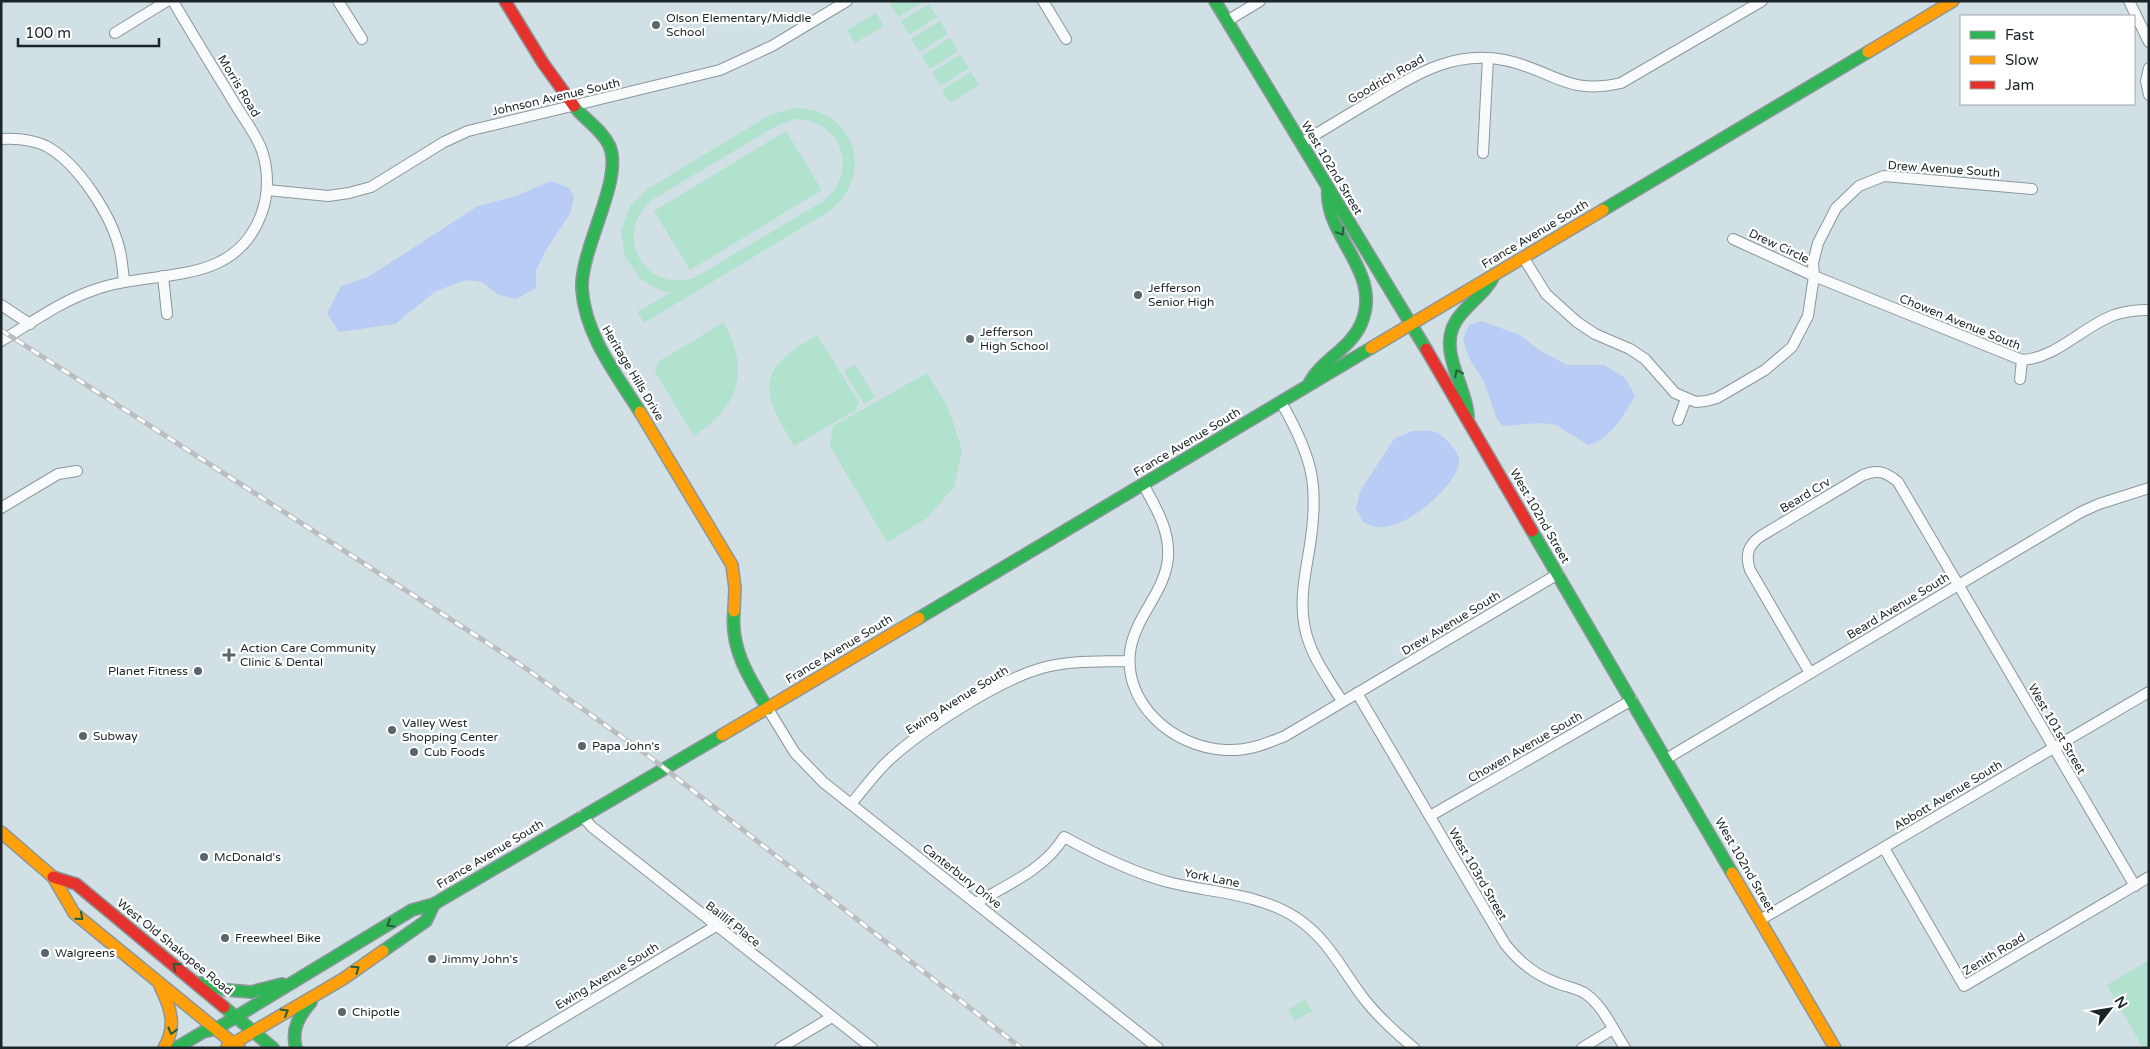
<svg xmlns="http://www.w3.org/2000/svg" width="2150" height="1049" viewBox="0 0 2150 1049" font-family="'Varela Round',sans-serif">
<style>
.green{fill:#b1e2ce;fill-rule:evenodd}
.water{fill:#b9ccf6}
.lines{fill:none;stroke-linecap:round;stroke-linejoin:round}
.street-casing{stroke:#8b979a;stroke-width:12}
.fast-casing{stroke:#8b979a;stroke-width:14}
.slow-casing{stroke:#8b979a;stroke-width:14}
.jam-casing{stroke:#8b979a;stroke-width:14}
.street{stroke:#f8fafb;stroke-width:10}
.fast{stroke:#30b455;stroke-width:11}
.slow{stroke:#ff9f0a;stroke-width:11}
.jam{stroke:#e5322d;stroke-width:11}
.rail-casing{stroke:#babebf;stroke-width:5}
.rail{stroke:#fff;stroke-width:3;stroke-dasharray:9;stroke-linecap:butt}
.oneway{stroke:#235e3a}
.poi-dot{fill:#5a666a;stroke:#fff;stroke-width:2}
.labels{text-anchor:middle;stroke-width:4.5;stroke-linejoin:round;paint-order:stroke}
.poi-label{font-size:12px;fill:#1b2528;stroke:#fff;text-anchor:start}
.street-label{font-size:12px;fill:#1b2528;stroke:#fff}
</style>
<rect width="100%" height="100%" fill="#d0e0e4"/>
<!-- green -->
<g class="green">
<polygon points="895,1 925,1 898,17 890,4"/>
<polygon points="929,4 937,17 909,35 901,21"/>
<polygon points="876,13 884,26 855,43 847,30"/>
<polygon points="940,21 948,34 919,52 911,39"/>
<polygon points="950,38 958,51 930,69 921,56"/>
<polygon points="960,55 969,68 940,86 932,72"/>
<polygon points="971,72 979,85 950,103 942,90"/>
<path d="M795,108C855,108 877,177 828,212L644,323L637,312L670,293L655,288L641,279L625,257L621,231L630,206L649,188L770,115ZM796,119C843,120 860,174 822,202L694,278C642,294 610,230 655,198L776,126Z"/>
<polygon points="786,131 822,190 690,270 654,211"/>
<path d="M724,322C749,373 741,404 694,436L655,372L658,362Z"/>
<path d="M817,335L859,402L856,410L794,446C760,389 755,371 817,335Z"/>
<polygon points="855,364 875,397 864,404 844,371"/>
<polygon points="927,373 948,407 962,450 954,487 927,518 887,542 830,446 833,426"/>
<polygon points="2149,960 2149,1048 2143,1048 2107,985"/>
<polygon points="1305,999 1312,1011 1295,1021 1288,1010"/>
</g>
<!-- water -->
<g class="water">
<polygon points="551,181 569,188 574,197 571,212 546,250 536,271 536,288 516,299 497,294 482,282 466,280 436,291 395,324 339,332 327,313 341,286 368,277 478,206 516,196"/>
<path d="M1481,321L1520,335L1539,350L1567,365H1604L1624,377L1635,395C1626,413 1610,440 1588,445L1556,425L1540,423L1502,426L1497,419L1484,382L1469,358L1463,339L1469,325Z"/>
<path d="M1412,431C1418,431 1425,430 1431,431C1442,432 1462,453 1459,464C1454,488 1404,531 1378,527C1373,527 1368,524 1363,522L1356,509L1360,491L1394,439Z"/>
</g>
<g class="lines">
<defs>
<g id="street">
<polyline points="338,1 362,39"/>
<polyline points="1043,1 1066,39"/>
<polyline points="2129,1 2149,42"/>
<polyline points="1227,21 1260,1"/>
<polyline points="115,33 167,1"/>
<polyline points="2149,68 2146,81 2149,95"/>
<path d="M1,139C17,138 31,139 46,146C78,163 112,216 120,251C122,261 123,271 124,281"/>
<path d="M1301,143C1325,129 1349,114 1373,100C1415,75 1453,50 1504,60C1552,69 1565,96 1621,83L1762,1"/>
<polyline points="1483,153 1488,58"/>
<polyline points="267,190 328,196 349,193 371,187 444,142 468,131 720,70 772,46 847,1"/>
<path d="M1733,239L1814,276L2022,360C2057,358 2082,327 2114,315C2126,311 2137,310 2149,310"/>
<polyline points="1523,257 1546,294 1577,322 1595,334 1630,349 1645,359 1675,393 1696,402 1706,401 1717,398 1765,370 1792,347 1808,316 1814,276 1813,263 1818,243 1836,208 1859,186 1884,176 2032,189"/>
<polyline points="163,276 167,314"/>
<polyline points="1,305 30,324"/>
<path d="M1,341C31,323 61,301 94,290C154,268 233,289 261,215C269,194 269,169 261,148C254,131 241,115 232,99C212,66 192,34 173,1"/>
<polyline points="2020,379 2022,360"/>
<path d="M1281,402C1313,458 1320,486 1309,551C1305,575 1300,599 1304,623C1308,652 1327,677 1342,701"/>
<polyline points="1678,420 1686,399"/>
<path d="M1143,484C1156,508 1170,530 1168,558C1165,591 1138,614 1131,646C1120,702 1173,748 1226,750C1248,751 1266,744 1285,736L1558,574"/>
<polyline points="1,508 58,474 77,471"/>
<path d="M1810,673L1750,570C1745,555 1748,545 1761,536L1863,475C1878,469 1886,472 1898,482L2135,886"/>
<path d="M1357,693L1505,944C1519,962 1535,975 1557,983C1567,987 1577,988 1586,994C1604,1007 1613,1030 1625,1048"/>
<polyline points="768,709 795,753 823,782 1158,1048"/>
<polyline points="1666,759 2081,512 2099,504 2149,488"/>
<path d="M851,804C863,790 875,773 888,761C921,730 999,680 1042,668C1070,660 1101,662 1129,661"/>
<polyline points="582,816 592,827 872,1048"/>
<polyline points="1430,816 1632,700"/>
<polyline points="1884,848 1964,986 2149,877"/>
<path d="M976,903C1007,885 1045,869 1064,837C1097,855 1131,872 1168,882C1211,893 1260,893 1298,919C1329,940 1343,972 1365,1000C1380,1019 1396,1033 1414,1048"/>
<polyline points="1760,920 2149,692"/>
<polyline points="512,1048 716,926"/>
<polyline points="780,1048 832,1017"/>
<polyline points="1582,1048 1613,1029"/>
</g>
<g id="fast">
<polyline points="1215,1 1426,349"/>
<path d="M574,106C584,119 602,130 609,145C625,178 580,248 582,289C585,335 616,374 640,412"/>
<polyline points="1603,210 1868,52"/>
<path d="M1310,382C1323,359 1350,349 1361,324C1384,271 1323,237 1328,187"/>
<path d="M1468,417C1467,386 1437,351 1456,321C1467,303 1486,294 1495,274"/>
<polyline points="1532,531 1732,873"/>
<path d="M734,611C730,649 749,678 768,709"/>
<polyline points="919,618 1371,348"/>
<polyline points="383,951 426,921 434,904"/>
<polyline points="200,983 227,990 251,992 282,984"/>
<polyline points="224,1007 273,1048"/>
<polyline points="176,1048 203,1032 216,1029 412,910 434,904 722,735"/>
<path d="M296,1048C291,1029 299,1016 311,1002"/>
</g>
<g id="slow">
<polyline points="1868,52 1953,1"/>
<polyline points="1371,348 1603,210"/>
<polyline points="640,412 732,565 735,588 734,611"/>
<polyline points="722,735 919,618"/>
<polyline points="1,832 53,877 74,913 239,1048"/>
<polyline points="1732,873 1835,1048"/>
<path d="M160,986C171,1008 177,1026 164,1048"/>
<polyline points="227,1047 343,979 383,951"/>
</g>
<g id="jam">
<polyline points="505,1 543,63 574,106"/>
<polyline points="1426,349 1532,531"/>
<polyline points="53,877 76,884 224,1007"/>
</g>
</defs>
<!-- street casing -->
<use href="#street" class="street-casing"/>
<!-- fast casing -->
<use href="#fast" class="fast-casing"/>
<!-- slow casing -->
<use href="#slow" class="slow-casing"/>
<!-- jam casing -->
<use href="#jam" class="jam-casing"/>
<!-- street -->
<use href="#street" class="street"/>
<!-- fast -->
<use href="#fast" class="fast"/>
<!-- slow -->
<use href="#slow" class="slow"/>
<!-- jam -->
<use href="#jam" class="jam"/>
<defs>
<polyline id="rail" points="1,330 514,660 650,757 1021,1048"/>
</defs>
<!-- rail casing -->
<use href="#rail" class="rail-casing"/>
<!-- rail -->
<use href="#rail" class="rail"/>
</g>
<!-- one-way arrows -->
<defs><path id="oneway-chevron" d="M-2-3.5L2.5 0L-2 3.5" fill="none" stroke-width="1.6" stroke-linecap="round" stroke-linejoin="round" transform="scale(1.25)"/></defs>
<g class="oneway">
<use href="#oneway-chevron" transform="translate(1341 232) rotate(59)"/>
<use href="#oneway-chevron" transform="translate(1458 373) rotate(-116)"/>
<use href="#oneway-chevron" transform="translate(80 917) rotate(41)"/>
<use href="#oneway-chevron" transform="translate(390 924) rotate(149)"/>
<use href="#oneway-chevron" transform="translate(176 966) rotate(-141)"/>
<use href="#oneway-chevron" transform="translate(356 969) rotate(-35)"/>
<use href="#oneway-chevron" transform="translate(285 1012) rotate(-30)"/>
<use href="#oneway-chevron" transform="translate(172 1031) rotate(104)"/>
</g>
<!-- markers -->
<g class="poi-dot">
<circle cx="656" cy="25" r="5"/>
<circle cx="1138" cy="295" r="5"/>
<circle cx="970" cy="339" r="5"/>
<path d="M226.5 647.5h5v5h5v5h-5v5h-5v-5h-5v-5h5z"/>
<circle cx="198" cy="671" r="5"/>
<circle cx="392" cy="730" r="5"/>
<circle cx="83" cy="736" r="5"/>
<circle cx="582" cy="746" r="5"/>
<circle cx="414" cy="752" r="5"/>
<circle cx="204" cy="857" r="5"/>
<circle cx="225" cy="938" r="5"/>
<circle cx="45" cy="953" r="5"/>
<circle cx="432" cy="959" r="5"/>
<circle cx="342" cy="1012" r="5"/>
</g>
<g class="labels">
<!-- poi labels -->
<g class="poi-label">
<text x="666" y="22">Olson Elementary/Middle<tspan x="666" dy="14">School</tspan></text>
<text x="1148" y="292">Jefferson<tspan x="1148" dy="14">Senior High</tspan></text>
<text x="980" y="336">Jefferson<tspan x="980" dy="14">High School</tspan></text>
<text x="240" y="652">Action Care Community<tspan x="240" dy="14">Clinic &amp; Dental</tspan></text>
<text x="188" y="675" text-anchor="end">Planet Fitness</text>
<text x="402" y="727">Valley West<tspan x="402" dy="14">Shopping Center</tspan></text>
<text x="93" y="740">Subway</text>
<text x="592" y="750">Papa John's</text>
<text x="424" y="756">Cub Foods</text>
<text x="214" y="861">McDonald's</text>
<text x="235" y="942">Freewheel Bike</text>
<text x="55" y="957">Walgreens</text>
<text x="442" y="963">Jimmy John's</text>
<text x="352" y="1016">Chipotle</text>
</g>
<!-- street labels -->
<g class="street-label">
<text transform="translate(1386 79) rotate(-30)" y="4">Goodrich Road</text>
<text transform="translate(239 86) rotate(59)" y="4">Morris Road</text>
<text transform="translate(556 97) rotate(-13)" y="4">Johnson Avenue South</text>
<text transform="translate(1332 168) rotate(59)" y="4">West 102nd Street</text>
<text transform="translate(1944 169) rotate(4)" y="4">Drew Avenue South</text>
<text transform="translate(1535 234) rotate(-31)" y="4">France Avenue South</text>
<text transform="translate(1779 246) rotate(25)" y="4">Drew Circle</text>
<text transform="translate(1960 322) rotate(22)" y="4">Chowen Avenue South</text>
<text transform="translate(633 373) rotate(59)" y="4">Heritage Hills Drive</text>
<text transform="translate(1187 442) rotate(-31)" y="4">France Avenue South</text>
<text transform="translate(1805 495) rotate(-31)" y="4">Beard Crv</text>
<text transform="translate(1540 516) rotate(60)" y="4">West 102nd Street</text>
<text transform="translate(1898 606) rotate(-31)" y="4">Beard Avenue South</text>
<text transform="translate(1451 623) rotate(-31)" y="4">Drew Avenue South</text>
<text transform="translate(839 649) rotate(-31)" y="4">France Avenue South</text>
<text transform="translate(957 700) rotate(-32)" y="4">Ewing Avenue South</text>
<text transform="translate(2057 729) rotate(60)" y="4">West 101st Street</text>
<text transform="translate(1525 747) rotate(-30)" y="4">Chowen Avenue South</text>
<text transform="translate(1948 795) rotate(-31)" y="4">Abbott Avenue South</text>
<text transform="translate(490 854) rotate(-31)" y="4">France Avenue South</text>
<text transform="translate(1745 865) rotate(60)" y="4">West 102nd Street</text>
<text transform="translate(1478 874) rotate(60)" y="4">West 103rd Street</text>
<text transform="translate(962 876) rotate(38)" y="4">Canterbury Drive</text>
<text transform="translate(1212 878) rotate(11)" y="4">York Lane</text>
<text transform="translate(733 924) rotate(38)" y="4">Baillif Place</text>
<text transform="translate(175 947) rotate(39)" y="4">West Old Shakopee Road</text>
<text transform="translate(1994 954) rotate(-31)" y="4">Zenith Road</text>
<text transform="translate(607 976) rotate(-31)" y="4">Ewing Avenue South</text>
</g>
</g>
<!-- border -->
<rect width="2150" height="1049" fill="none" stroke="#1b2528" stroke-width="5"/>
<!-- legend -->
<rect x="1960" y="15" width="175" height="90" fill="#ffffff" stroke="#a4a8a9"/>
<rect x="1970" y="31" width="25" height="8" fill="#30b455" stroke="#a4a8a9"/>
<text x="2005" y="40" font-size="15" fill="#1b2528">Fast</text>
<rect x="1970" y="56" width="25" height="8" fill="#ff9f0a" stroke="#a4a8a9"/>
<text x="2005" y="65" font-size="15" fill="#1b2528">Slow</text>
<rect x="1970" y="81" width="25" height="8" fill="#e5322d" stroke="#a4a8a9"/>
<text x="2005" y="90" font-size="15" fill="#1b2528">Jam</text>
<!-- north arrow -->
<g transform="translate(2110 1009) rotate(59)" stroke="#ffffff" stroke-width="4" paint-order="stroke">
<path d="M0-4L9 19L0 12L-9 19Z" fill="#1b2528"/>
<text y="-8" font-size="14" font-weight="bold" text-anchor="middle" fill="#1b2528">N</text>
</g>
<!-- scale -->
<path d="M18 38v8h141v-8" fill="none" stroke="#1b2528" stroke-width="2.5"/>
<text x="25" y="38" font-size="15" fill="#1b2528" stroke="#ffffff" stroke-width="4" paint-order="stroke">100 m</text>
</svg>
